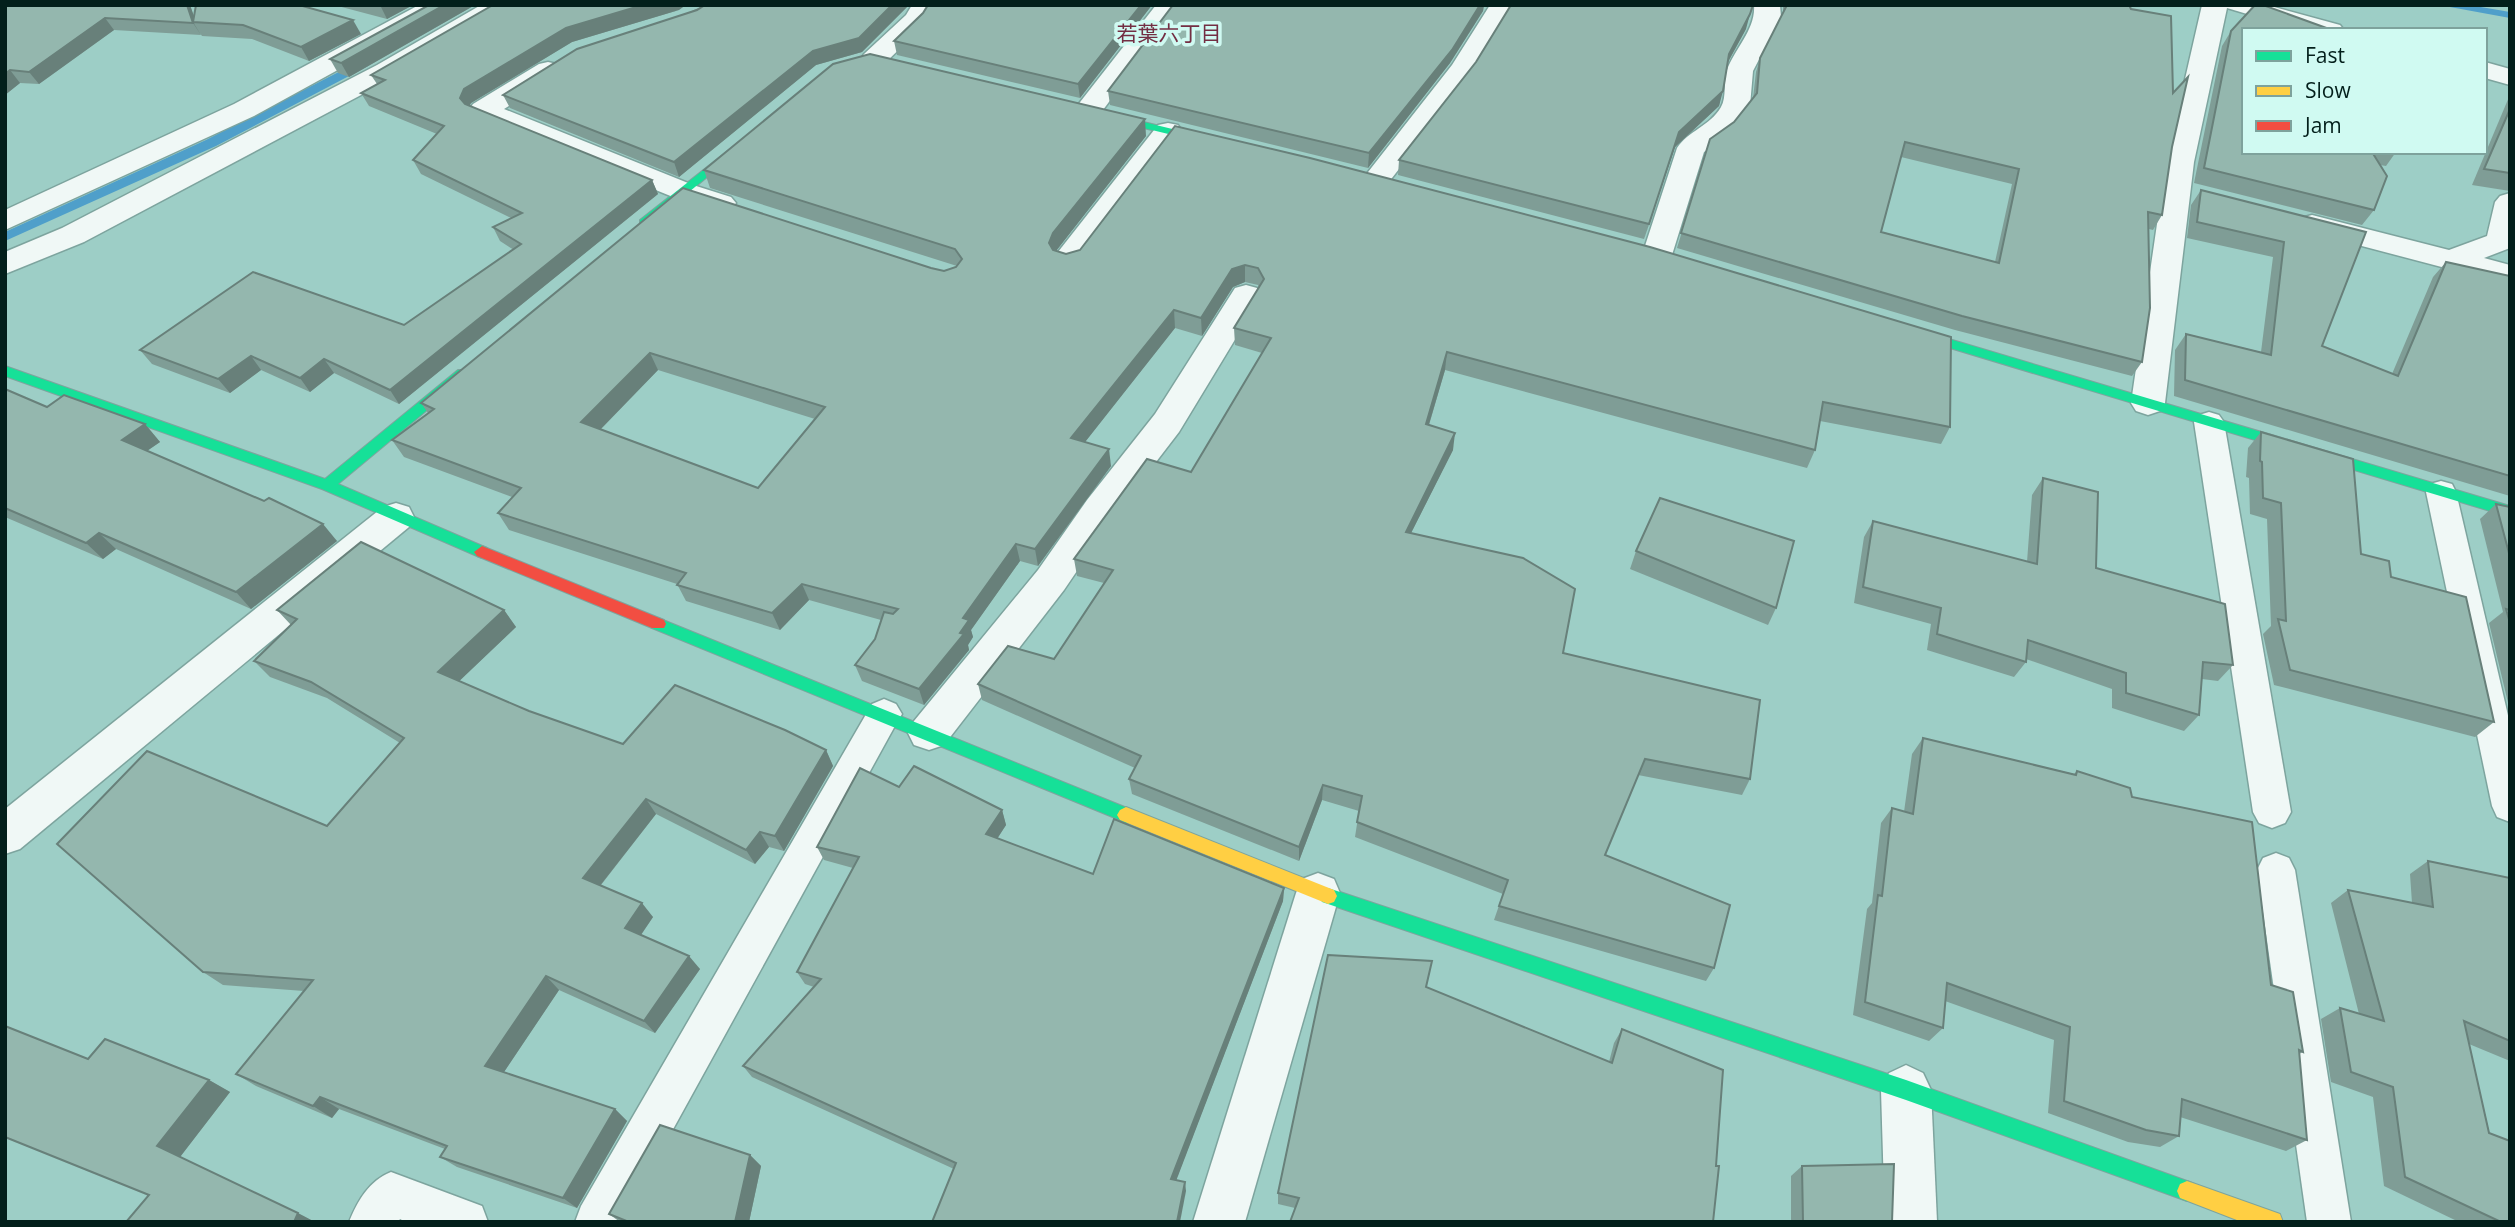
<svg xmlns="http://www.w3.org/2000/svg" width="2515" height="1227" viewBox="0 0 2515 1227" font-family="'Open Sans','Noto Sans JP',sans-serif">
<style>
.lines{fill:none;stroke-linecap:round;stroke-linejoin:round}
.stream{fill:#4f9fca;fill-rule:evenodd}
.lane-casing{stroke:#7da49e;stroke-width:3}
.street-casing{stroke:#7da49e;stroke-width:3}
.fast-casing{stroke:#7da49e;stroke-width:2}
.slow-casing{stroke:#7da49e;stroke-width:2}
.jam-casing{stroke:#7da49e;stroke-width:2}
.lane{fill:#f0f8f6;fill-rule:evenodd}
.street{fill:#f0f8f6;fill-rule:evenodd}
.fast{fill:#16e098;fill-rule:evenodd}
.slow{fill:#ffcf43;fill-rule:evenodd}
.jam{fill:#f24e42;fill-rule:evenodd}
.wall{fill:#7f9d96;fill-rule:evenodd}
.shaded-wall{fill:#68807a}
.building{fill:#94b7ae;stroke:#68807a;stroke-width:2;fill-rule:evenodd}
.labels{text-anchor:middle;stroke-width:7;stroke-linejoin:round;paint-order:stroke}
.far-neighbourhood-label{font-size:21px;fill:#732e43;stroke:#d0faf2}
</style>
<rect width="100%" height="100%" fill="#9dcec6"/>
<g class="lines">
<!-- stream -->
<g class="stream">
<polygon points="2439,5 2469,5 2510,12 2510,18"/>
<polygon points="364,59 370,63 368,66 216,146 5,241 5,232 206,140"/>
</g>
<defs>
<g id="lane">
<polygon points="2209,412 2219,415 2224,422 2291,812 2285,823 2272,828 2259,823 2253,812 2194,422 2199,415"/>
<polygon points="2441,481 2452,484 2456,492 2510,724 2510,822 2497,817 2492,806 2426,492 2430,484"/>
<polygon points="884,699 896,704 902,714 896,724 622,1222 575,1222 581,1206 872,704"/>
<polygon points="2276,853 2289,858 2295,870 2351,1222 2307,1222 2257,870 2263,858"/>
<path d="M391,1172L482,1206L488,1222H406L400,1219L398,1222H349C358,1200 369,1181 391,1172Z"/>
</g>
<g id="street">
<polygon points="419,5 450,5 447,10 254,116 5,230 5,210 234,104"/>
<polygon points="481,5 512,5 509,10 395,77 84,242 5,274 5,252 62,228 377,65"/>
<polygon points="912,5 937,5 924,25 882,66 873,68 864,66 860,60 864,54 906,15"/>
<polygon points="1156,5 1181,5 1097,118 1087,120 1077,118 1073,112 1077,106"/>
<polygon points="1490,5 1515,5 1472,75 1385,187 1375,190 1365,187 1361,181 1452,65"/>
<path d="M1754,5H1780L1781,17L1753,71L1750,106L1728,135L1704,152L1672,255L1668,262L1657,265L1646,262L1642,255L1677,148C1688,131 1710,126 1721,107C1727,97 1723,81 1727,70C1735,48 1756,29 1754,5Z"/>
<polygon points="2202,5 2267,5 2340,25 2344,30 2301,30 2227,8 2194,162 2165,403 2160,411 2148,415 2136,411 2131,403 2166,162"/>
<polygon points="548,62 557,64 561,70 557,76 504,109 693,185 731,197 736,203 731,209 721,212 673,197 473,116 469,110 473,104 539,64"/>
<polygon points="2485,62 2510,69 2510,85 2485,78"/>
<polygon points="1168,123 1178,125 1182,131 1080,266 1069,269 1058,266 1054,259 1058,252 1158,125"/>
<polygon points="2510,193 2510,248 2484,258 2510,265 2510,285 2301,230 2297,224 2301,218 2312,215 2449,250 2487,236 2495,202 2500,196"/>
<polygon points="1246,285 1257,288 1262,295 1179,432 1113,518 1064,590 944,745 929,750 914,745 908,733 914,721 1038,570 1087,500 1155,414 1235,288"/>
<polygon points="396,503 409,507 414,517 409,527 20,849 5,854 5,809 383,507"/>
<polygon points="1318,873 1334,879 1340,893 1245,1222 1193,1222 1296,893 1302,879"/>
<polygon points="1906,1065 1923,1073 1931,1090 1937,1222 1885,1222 1881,1090 1889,1073"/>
</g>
<g id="fast">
<polygon points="1094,110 1226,142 1228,144 1222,147 1090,115 1090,111"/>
<polygon points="744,138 748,139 748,143 648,226 640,226 640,220"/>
<polygon points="1902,325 2510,506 2510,517 1897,332 1897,326"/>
<polygon points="5,366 325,479 458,370 468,370 470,373 468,376 338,484 487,548 490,552 482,558 477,556 322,489 5,376"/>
<polygon points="658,618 1132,810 1135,815 1132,820 1126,823 1120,820 652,628 650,624 652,620"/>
<polygon points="1328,888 1906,1080 2187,1181 2194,1184 2197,1191 2194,1198 2187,1201 1906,1100 1328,904 1322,902 1319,896 1322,890"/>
</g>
<g id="slow">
<polygon points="1126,807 1334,890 1337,896 1334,902 1328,904 1120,820 1117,815 1120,810"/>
<polygon points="2187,1181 2280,1214 2283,1222 2242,1222 2180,1198 2177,1191 2180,1184"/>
</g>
<polygon id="jam" points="482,546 664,620 666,624 664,628 652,628 477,556 474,552"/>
</defs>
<!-- lane casing -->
<use href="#lane" class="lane-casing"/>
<!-- street casing -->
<use href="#street" class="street-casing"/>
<!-- fast casing -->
<use href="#fast" class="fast-casing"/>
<!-- slow casing -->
<use href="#slow" class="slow-casing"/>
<!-- jam casing -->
<use href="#jam" class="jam-casing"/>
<!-- lane -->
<use href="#lane" class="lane"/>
<!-- street -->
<use href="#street" class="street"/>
<!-- fast -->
<use href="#fast" class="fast"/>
<!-- slow -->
<use href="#slow" class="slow"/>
<!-- jam -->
<use href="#jam" class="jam"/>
</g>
<!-- wall -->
<g class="wall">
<polygon points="5,5 190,5 194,17 361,34 309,61 252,39 202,36 200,33 201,35 114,30 39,84 20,83 5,95"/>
<polygon points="334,5 413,5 387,19"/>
<polygon points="429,5 475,5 349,77 338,73 330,59"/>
<polygon points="705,5 909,5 862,52 816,65 679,177 510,108 503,95"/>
<polygon points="1152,5 1080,98 897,55 894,41 923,13"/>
<polygon points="1173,5 1484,5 1483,11 1450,63 1368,168 1110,105 1108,91"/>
<path d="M1783,5H2129L2172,147L2162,215L2153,230L2149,229L2142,362L2132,376L1955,330L1677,248L1710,139L1734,122L1753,98L1756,72L1760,58L1783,13ZM1901,157L2012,184L1995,262L1881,232Z"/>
<polygon points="679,10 572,42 471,103 469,106 652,180 658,194 399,404 334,373 310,392 261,370 230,393 152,364 140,350 404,325 514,250 500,241 493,227 511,218 421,174 413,160 437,134 369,106 361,93 377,84 371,75"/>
<polygon points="1746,29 1727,64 1719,106 1675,147 1644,239 1398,175 1399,160"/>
<polygon points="2231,31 2244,152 2396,152 2386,166 2380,165 2374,210 2362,225 2194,183 2222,46"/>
<polygon points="2510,96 2510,191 2472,185 2509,97"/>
<path d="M1175,126L1950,427L1941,444L1820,421L1815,450L1807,468L1445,370L1429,425L1453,450L1411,533L1563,653L1750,779L1742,795L1638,775L1605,855L1714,968L1706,981L1494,920L1503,894L1355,837L1359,811L1322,800L1299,861L1132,794L1129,779L1135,768L982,700L978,684L1054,659L1104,583L1077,576L1074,559L1191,472L1262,353L1235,345L1234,328L1259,288L1258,285L1245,282L1233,287L1202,336L1175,328L1085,442L1111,466L1038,566L1020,561L971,630L973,637L968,645L969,650L924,705L862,681L855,665L875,639L881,620L809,600L780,630L686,601L677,584L509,530L498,513L512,497L404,457L392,440L428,413L421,403L931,268L944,271L957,266L710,188L704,170L1146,136L1056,251L1066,254L1080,250ZM658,370L815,419L758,488L601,429Z"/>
<polygon points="2201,190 2366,232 2322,346 2392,374 2433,277 2446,262 2510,276 2510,496 2174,396 2175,350 2186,334 2261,352 2273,257 2187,238 2191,205"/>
<polygon points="5,389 47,407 145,424 160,442 147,451 337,541 251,609 116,549 103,559 5,517"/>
<polygon points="2261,432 2361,554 2391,577 2494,722 2475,737 2274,685 2263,634 2271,626 2267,519 2250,514 2249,478 2246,477 2248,448"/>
<polygon points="2043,478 2096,568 2233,665 2218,681 2202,679 2199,715 2184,731 2112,708 2112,689 2026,659 2026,662 2014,677 1927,650 1931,624 1854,603 1864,537 1873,521 2027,562 2032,495"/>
<polygon points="2496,504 2510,507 2510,711 2489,623 2503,612 2480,519"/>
<polygon points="1636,551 1776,608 1768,625 1630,569"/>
<polygon points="277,610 504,610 516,627 459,681 529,711 623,744 826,750 833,766 784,851 769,847 755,864 656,814 601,885 653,917 641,935 700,969 655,1033 559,990 504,1072 615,1109 627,1121 577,1208 457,1167 440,1157 445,1149 339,1109 332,1118 256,1086 236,1074 304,991 223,985 203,972 327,826 400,743 327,698 270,677 254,661 291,625"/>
<polygon points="1923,738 2074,774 2077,771 2132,797 2271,985 2303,1052 2299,1054 2307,1140 2286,1151 2180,1117 2179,1136 2160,1147 2128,1142 2048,1113 2054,1040 1945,1001 1943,1028 1929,1041 1853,1015 1867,909 1872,903 1881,823 1892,808 1904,812 1912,754"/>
<polygon points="899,787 1002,810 1006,825 997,839 1093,874 1284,888 1283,901 1176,1180 1186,1191 954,1169 752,1077 743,1066 814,987 805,984 797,972 853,868 824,860 817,847"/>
<polygon points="2428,861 2510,878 2510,1061 2469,1044 2510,1222 2459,1222 2384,1186 2373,1097 2331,1082 2321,1019 2340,1008 2359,1014 2331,903 2348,890 2412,903 2410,874"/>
<polygon points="1426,987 1609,1062 1614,1043 1622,1029 1723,1070 1295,1208 1278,1204 1278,1193"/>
<polygon points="5,1026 88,1059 209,1080 230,1092 180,1157 315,1222 126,1222 149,1195 5,1137"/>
<polygon points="750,1155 761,1166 749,1222 620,1222 609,1214"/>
<polygon points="1802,1166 1892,1222 1791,1222 1791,1176"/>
</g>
<!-- shaded-wall -->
<g class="shaded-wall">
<polygon points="187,5 190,5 196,22 193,22 201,35 193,23"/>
<polygon points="380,5 413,5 387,19"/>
<polygon points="444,5 475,5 349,77 341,63"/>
<polygon points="643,5 686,5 679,10 572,42 471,103 467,111 460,98 464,89 566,28"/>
<polygon points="892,5 909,5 862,52 816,65 679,177 674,162 813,51"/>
<polygon points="1141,5 1152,5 1080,98 1078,84"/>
<polygon points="1480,5 1484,5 1483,11 1450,63 1368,168 1369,153"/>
<polygon points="1750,14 1746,29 1724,69 1729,54"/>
<polygon points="105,18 114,30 39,84 29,72"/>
<polygon points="353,20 361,34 309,61 301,47"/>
<polygon points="10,70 20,83 5,95 5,74"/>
<polygon points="1723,91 1719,106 1675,147 1644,239 1679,132"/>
<polygon points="1145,119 1146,136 1056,251 1052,260 1049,243 1053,233"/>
<polygon points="652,180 658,194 399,404 390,390"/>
<polygon points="1245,265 1245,282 1233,287 1202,336 1201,318 1232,269"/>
<polygon points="1174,310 1175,328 1074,456 1071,438"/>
<polygon points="1447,352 1445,370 1424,441 1426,424"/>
<polygon points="650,353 658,370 591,439 581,422"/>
<polygon points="251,356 261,370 230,393 218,379"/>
<polygon points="324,359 334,373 310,392 300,378"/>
<polygon points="145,424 160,442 138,457 122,440"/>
<polygon points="1455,433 1453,450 1403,549 1406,532"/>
<polygon points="1109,449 1111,466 1038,566 1035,549"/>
<polygon points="323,524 337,541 251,609 236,592"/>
<polygon points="99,533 116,549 103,559 86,543"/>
<polygon points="1016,544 1020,561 971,630 973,637 968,645 969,650 924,705 919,689 960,633 963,618"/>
<polygon points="802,584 809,600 780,630 772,613"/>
<polygon points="504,610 516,627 452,688 438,672"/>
<polygon points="826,750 833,766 784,851 775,836"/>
<polygon points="1323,785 1322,800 1299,861 1299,847"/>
<polygon points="646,799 656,814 595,892 583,878"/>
<polygon points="1002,810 1006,825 991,848 986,834"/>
<polygon points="760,832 769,847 755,864 746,850"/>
<polygon points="1284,888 1283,901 1173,1189 1171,1179"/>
<polygon points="642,903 653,917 636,942 625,928"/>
<polygon points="689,956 700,969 655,1033 644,1021"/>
<polygon points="546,976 559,990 500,1078 485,1066"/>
<polygon points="209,1080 230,1092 180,1157 157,1146"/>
<polygon points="320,1097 339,1109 332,1118 313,1106"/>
<polygon points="615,1109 627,1121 577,1208 563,1198"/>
<polygon points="750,1155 761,1166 749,1222 735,1222"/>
<polygon points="1185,1182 1186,1191 1180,1222 1177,1222"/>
<polygon points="298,1213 315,1222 294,1222"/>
</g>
<!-- building -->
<g class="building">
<polygon points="5,5 187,5 193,23 105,18 29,72 10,70 5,74"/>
<polygon points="196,5 299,5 353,20 301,47 243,25 193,22"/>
<polygon points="429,5 444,5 341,63 330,59"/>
<polygon points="493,5 643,5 566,28 464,89 460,98 465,104 652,180 390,390 324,359 300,378 251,356 218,379 140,350 253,272 404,325 521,244 493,227 522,213 413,160 444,126 361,93 385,80 371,75"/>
<polygon points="705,5 892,5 859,38 813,51 674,162 503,95 577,49 697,10"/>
<polygon points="928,5 1141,5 1078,84 894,41 923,13"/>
<polygon points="1173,5 1480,5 1452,50 1369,153 1108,91"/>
<polygon points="1511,5 1753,5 1750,14 1729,54 1723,91 1679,132 1649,224 1399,160 1476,62"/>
<path d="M1787,5H2129L2131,9L2171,16L2173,93L2188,77L2172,147L2162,215L2148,212L2150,308L2142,362L1962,316L1681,233L1710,139L1734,122L1757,93L1760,58ZM1905,142L2019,169L1999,263L1881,232Z"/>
<polygon points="2255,5 2263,5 2332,30 2244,30 2244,152 2372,152 2387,176 2374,210 2204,168 2231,31"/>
<path d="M870,54L1145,119L1053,233L1049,243L1053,250L1066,254L1080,250L1175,126L1310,158L1650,247L1951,337L1950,427L1823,402L1815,450L1447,352L1426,424L1455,433L1406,532L1523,558L1575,589L1563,653L1760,700L1750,779L1645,759L1605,855L1730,905L1714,968L1499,906L1508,880L1357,822L1362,796L1323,785L1299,847L1129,779L1141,756L978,684L1008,646L1054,659L1113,570L1074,559L1147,459L1191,472L1271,338L1234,328L1264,279L1258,268L1245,265L1232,269L1201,318L1174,310L1071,438L1109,449L1035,549L1016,544L963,618L969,620L960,633L964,634L919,689L855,665L875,639L884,612L893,614L898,609L802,584L772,613L677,585L686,573L498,513L521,488L392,440L434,409L421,403L683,188L931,268L944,271L956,267L962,259L955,249L704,170L833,64ZM650,353L825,407L758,488L581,422Z"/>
<polygon points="2510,109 2510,173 2484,169"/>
<polygon points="2201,190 2366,232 2322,346 2398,376 2446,262 2510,276 2510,476 2185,380 2186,334 2271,355 2284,242 2197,222"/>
<polygon points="5,389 47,407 64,395 145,424 122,440 264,501 269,498 323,524 236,592 99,533 86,543 5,508"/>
<polygon points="2261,432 2353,459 2361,554 2389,561 2391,577 2466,597 2494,722 2290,670 2278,619 2286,621 2281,503 2263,498 2262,462 2260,461"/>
<polygon points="2043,478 2098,492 2096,568 2225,604 2233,665 2203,662 2199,715 2126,693 2126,673 2028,640 2026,662 1937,634 1941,608 1863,587 1873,521 2037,564"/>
<polygon points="1660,498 1794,541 1776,608 1636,551"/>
<polygon points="2496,504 2510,507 2510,557"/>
<polygon points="361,542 504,610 438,672 529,711 623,744 675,685 785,730 826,750 775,836 760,832 746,850 646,799 583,878 642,903 625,928 689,956 644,1021 546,976 485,1066 615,1109 563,1198 440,1157 447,1146 320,1097 313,1106 236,1074 313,980 203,972 57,844 147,751 327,826 404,738 311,682 254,661 297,619 277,610"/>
<polygon points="2506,609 2510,610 2510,623"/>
<polygon points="1923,738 2076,775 2077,771 2130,788 2132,797 2252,822 2271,985 2293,992 2303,1052 2299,1050 2307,1140 2182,1099 2179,1136 2146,1130 2064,1101 2070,1027 1947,983 1943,1028 1865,1002 1878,895 1882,896 1892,808 1913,814"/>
<polygon points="914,766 1002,810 986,834 1093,874 1114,819 1284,888 1171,1179 1185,1182 1177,1222 932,1222 956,1163 743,1066 821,979 797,972 859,857 817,847 860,768 899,787"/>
<polygon points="2428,861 2510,878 2510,1041 2464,1021 2489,1133 2510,1141 2510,1222 2501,1222 2405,1177 2393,1087 2351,1072 2340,1008 2384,1021 2348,890 2433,907"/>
<polygon points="1328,955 1432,961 1426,987 1612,1063 1622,1029 1723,1070 1716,1166 1719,1166 1713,1222 1290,1222 1299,1198 1278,1193"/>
<polygon points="5,1026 88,1059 105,1039 209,1080 157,1146 298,1213 294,1222 126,1222 149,1195 5,1137"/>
<polygon points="660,1125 750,1155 735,1222 629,1222 609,1214"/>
<polygon points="1894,1164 1892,1222 1803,1222 1802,1166"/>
</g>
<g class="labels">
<!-- far-neighbourhood labels -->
<g class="far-neighbourhood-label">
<text x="1169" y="41">若葉六丁目</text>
</g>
</g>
<!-- border -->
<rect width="2515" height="1227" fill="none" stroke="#031f1b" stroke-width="14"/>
<!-- legend -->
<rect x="2242" y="28" width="245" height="126" fill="#d0faf2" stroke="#7ea29c" stroke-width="2"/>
<rect x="2256" y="51" width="35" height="10" fill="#16e098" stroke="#7ea29c" stroke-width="2"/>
<text x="2305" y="63" font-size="21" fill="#031f1b">Fast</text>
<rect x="2256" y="86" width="35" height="10" fill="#ffcf43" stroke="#7ea29c" stroke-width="2"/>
<text x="2305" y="98" font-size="21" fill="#031f1b">Slow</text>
<rect x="2256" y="121" width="35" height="10" fill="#f24e42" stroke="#7ea29c" stroke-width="2"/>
<text x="2305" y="133" font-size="21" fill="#031f1b">Jam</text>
</svg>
